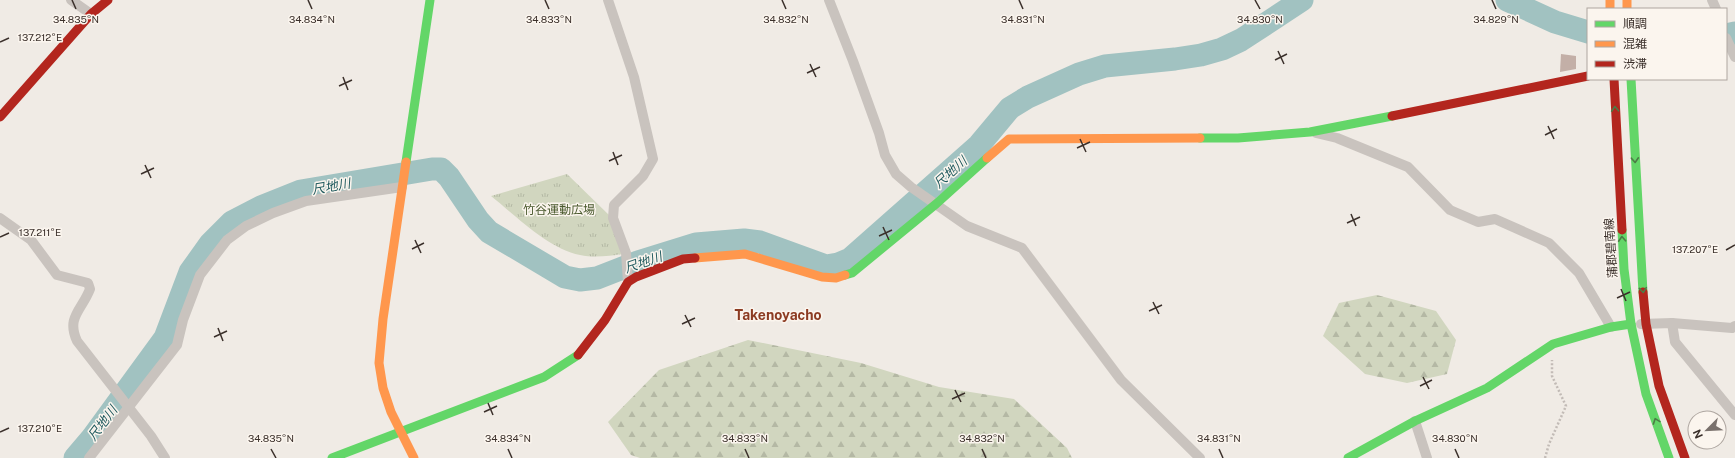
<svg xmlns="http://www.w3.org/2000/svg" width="1735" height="458" viewBox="0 0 1735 458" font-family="'Public Sans','Noto Sans JP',sans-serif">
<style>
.forest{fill:url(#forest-firs)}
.park{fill:url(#park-tufts)}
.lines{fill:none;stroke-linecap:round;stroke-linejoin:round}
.river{stroke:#a1c2c1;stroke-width:23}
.building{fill:#c3afa7}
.path{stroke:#c2bbb6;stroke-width:2.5;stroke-dasharray:2 2;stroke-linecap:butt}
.street{stroke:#c9c3be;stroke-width:10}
.fast{stroke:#63d668;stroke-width:9}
.slow{stroke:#ff974d;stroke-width:9}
.jam{stroke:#b3261e;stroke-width:9}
.oneway{stroke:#4d7b46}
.ticks{fill:none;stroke:#3b302b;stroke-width:1.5}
.labels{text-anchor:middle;stroke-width:3;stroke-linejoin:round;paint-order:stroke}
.park-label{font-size:12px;fill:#4a5a2e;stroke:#fbf5ee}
.street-label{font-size:12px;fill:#3b302b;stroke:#fbf5ee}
.water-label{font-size:13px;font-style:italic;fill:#1f5a5e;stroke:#fbf5ee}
.quarter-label{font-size:14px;font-weight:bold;fill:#8c3b22;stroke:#fbf5ee}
.ticks-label{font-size:10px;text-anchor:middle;fill:#3b302b;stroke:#fbf5ee;stroke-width:3;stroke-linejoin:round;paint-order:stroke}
</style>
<defs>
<pattern id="forest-firs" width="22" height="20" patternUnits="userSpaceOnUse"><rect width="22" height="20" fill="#d1d6bf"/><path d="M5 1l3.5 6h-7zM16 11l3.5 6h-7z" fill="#b4b8a4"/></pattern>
<pattern id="park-tufts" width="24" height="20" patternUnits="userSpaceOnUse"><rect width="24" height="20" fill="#d1d6bf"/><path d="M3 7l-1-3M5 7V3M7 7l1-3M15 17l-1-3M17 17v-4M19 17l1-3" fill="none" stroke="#b4b8a4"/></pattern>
</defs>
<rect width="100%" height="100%" fill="#f0ebe5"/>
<!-- forest -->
<g class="forest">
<polygon points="1377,295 1436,311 1456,340 1447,374 1407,383 1365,374 1323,336 1339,303"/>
<polygon points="748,340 861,363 939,387 1014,399 1067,448 1072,458 640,458 631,455 608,422 659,370"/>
</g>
<!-- park -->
<path class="park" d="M567,174L610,216L623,254C609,256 594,258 580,255C549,249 516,216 491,196Z"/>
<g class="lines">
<!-- river -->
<g class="river">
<polyline points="1507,0 1555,22 1588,32"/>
<polyline points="1726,35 1735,33"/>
<polyline points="75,458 92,438 165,338 190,272 210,244 232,222 261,207 301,191 432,169 441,169 449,177 478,220 489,232 565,277 580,280 597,278 638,262 696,244 744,240 760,242 826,266 838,264 850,259 979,145 1010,108 1028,97 1079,74 1105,66 1175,59 1201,55 1222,49 1241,40 1302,0"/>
</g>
</g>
<!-- building -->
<polygon class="building" points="1561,54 1576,56 1576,69 1560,72"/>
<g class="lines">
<!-- path -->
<polyline class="path" points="1545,458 1549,444 1566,406 1552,376 1552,360"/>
<!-- street -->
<g class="street">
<polyline points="71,0 91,14"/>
<polyline points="608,0 634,77 653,159 643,176 614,205 613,218 626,253 628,282"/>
<polyline points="829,0 853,61 879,133 885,155 896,174 911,187 967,226 1022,248 1121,380 1200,458"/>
<polyline points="1712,0 1716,9"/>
<polyline points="1726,38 1735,57"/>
<polyline points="1316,133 1337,138 1408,167 1450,210 1478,222 1495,219 1549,243 1579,273 1611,327"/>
<path d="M0,218L31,240L57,275L88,283L90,289C82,310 66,317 77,341L151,436L165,458"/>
<polyline points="1672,323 1675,342 1735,415"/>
<polyline points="1641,324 1672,323 1732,328 1735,326"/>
<polyline points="1415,421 1427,458"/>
<polyline points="89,458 177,345 183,320 200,275 227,240 246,226 273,213 306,201 402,187"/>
</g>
<!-- fast -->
<g class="fast">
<polyline points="1631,79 1643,292"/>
<polyline points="1200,138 1238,138 1310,132 1392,116"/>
<polyline points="406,162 430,0"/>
<polyline points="1622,230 1624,269 1631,324 1646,394 1669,458"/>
<polyline points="845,275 852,273 936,204 987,158"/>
<polyline points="332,458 544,377 578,355"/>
<polyline points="1348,458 1415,421 1487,388 1553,344 1611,327 1631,324"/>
</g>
<!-- slow -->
<g class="slow">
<polyline points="1610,0 1610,9"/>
<polyline points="1627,0 1627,9"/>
<polyline points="987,158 1009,139 1200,138"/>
<polyline points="406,162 383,319 379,363 383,388 391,412 414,458"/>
<polyline points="695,258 745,254 822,277 836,278 845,275"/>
</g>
<!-- jam -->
<g class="jam">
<polyline points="1614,79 1622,230"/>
<polyline points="1392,116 1588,76"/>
<polyline points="0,117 91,14 108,0"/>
<polyline points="1643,292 1646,324 1659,386 1685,458"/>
<polyline points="578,355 605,320 628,282 636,277 683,259 695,258"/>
</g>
</g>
<!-- one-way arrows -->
<defs><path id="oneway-chevron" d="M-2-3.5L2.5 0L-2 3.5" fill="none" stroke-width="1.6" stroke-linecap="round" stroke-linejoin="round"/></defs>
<g class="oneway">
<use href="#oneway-chevron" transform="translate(1615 109) rotate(-93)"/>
<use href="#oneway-chevron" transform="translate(1635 160) rotate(87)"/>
<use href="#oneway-chevron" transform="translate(1622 239) rotate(-93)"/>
<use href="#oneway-chevron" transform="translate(1643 290) rotate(84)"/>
<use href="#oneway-chevron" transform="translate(1656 421) rotate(-110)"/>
</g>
<!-- ticks -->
<path class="ticks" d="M72,0L76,9M308,0L312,9M545,0L549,9M782,0L786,9M1019,0L1023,9M1255,0L1260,9M1492,0L1496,9M0,42L9,38M1278,51L1284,64M1275,60L1287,54M810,64L816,77M807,73L820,67M343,77L348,90M339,86L352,80M1548,126L1554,139M1545,135L1557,129M1080,139L1086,152M1077,148L1090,142M613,152L618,165M609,161L622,155M145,165L151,178M141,174L154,168M1351,214L1356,226M1347,223L1360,217M883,227L889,240M879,236L892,230M0,237L9,233M415,240L421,253M412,249L424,243M1726,250L1735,245M1621,289L1626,301M1617,298L1630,292M1153,302L1159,314M1149,311L1162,305M685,315L691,327M682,324L695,318M218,328L223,341M214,337L227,331M1423,377L1429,389M1420,386L1432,380M955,390L961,402M952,399L965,393M488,403L493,415M484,412L497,406M0,432L9,428M271,449L276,458M508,449L512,458M745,449L749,458M982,449L986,458M1219,449L1223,458M1455,449L1459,458"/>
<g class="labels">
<!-- park labels -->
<g class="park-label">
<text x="559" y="214">竹谷運動広場</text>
</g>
<!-- street labels -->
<g class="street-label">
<text transform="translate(1611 248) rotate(-94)" y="4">蒲郡碧南線</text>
</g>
<!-- water labels -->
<g class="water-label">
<text transform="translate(950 172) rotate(-42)" y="5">尺地川</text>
<text transform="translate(331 186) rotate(-10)" y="5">尺地川</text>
<text transform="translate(643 262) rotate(-19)" y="5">尺地川</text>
<text transform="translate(102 423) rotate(-53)" y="5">尺地川</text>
</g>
<!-- quarter labels -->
<g class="quarter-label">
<text x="778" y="320">Takenoyacho</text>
</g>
</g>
<g class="ticks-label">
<text x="76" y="23">34.835°N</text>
<text x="549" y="23">34.833°N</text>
<text x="1023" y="23">34.831°N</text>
<text x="312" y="23">34.834°N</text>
<text x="786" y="23">34.832°N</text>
<text x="1260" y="23">34.830°N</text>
<text x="1496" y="23">34.829°N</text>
<text x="40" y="41">137.212°E</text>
<text x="40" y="236">137.211°E</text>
<text x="1695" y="253">137.207°E</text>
<text x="40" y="432">137.210°E</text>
<text x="271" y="442">34.835°N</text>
<text x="508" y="442">34.834°N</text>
<text x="745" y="442">34.833°N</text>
<text x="982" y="442">34.832°N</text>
<text x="1219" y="442">34.831°N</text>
<text x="1455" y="442">34.830°N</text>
</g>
<!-- legend -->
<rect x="1587" y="8" width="140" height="72" fill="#fbf5ee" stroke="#aea6a0"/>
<rect x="1595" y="21" width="20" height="6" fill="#63d668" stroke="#aea6a0"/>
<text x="1623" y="28" font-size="12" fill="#3b302b">順調</text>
<rect x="1595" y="41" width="20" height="6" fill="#ff974d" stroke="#aea6a0"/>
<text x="1623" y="48" font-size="12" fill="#3b302b">混雑</text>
<rect x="1595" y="61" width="20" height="6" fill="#b3261e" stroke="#aea6a0"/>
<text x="1623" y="68" font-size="12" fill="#3b302b">渋滞</text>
<!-- north arrow -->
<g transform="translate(1707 430) rotate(246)"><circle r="19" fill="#fbf5ee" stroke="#aea6a0"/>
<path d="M0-3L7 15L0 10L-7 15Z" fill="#7a716c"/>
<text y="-6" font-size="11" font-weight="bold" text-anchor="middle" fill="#3b302b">N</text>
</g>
</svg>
